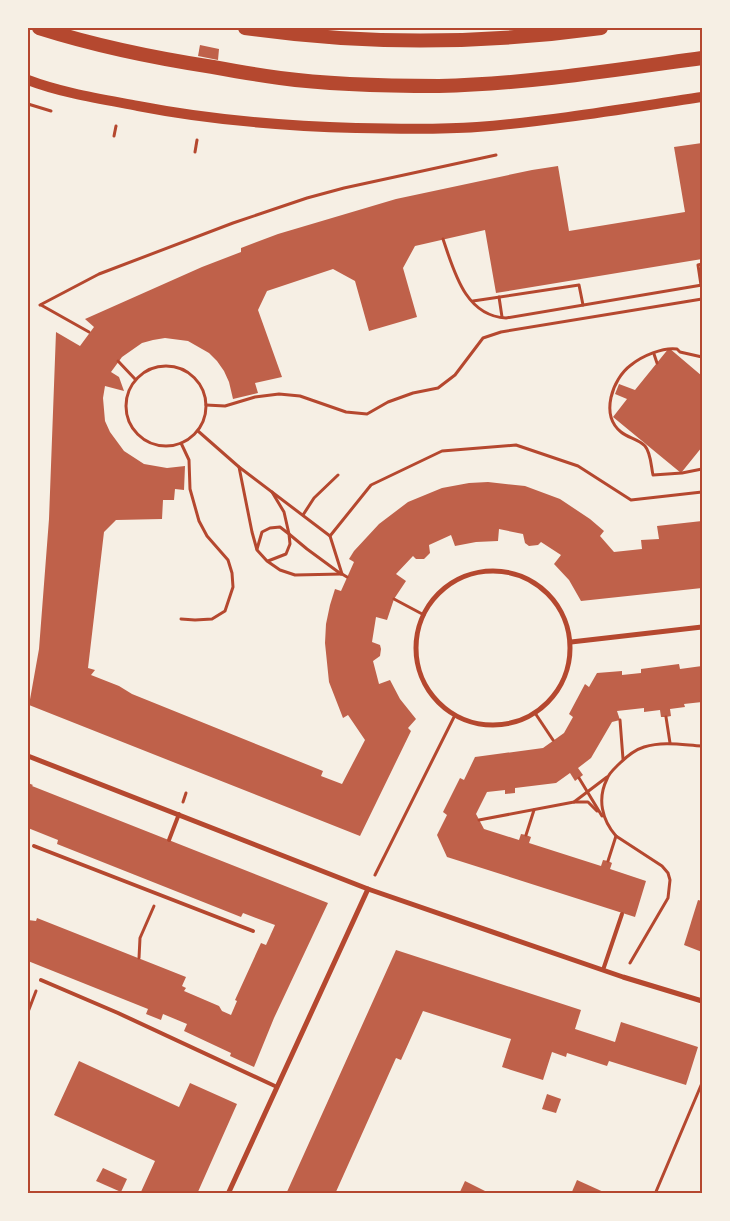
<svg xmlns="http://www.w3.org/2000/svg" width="730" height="1221" viewBox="0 0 730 1221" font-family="Quicksand,sans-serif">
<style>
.building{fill:#bf614a}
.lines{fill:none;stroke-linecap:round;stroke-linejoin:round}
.path{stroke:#b5482f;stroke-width:3}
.service{stroke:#b5482f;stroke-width:4}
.minor{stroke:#b5482f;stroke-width:5}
.secondary{stroke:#b5482f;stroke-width:10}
.trunk{stroke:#b5482f;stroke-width:14}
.neatline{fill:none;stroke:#b5482f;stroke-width:2}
</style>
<rect width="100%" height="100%" fill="#f6efe4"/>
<!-- building -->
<g class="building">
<polygon points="200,45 219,49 218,60 198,56"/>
<polygon points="702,143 702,259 496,293 485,230 415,246 403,268 417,317 369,331 355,281 333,269 267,291 258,310 282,377 255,383 258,393 233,399 229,382 224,371 217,361 209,353 188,341 165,338 153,340 142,343 122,357 111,372 119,377 124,391 105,386 103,398 105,421 110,432 124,451 144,464 167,468 185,466 184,490 175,489 174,500 163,500 162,519 116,520 104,532 88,668 95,670 91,675 119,686 132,694 323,771 321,776 342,784 365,740 348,715 343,718 329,682 325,643 326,624 330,605 335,589 341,591 354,562 349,559 354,551 379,524 408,502 442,488 469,483 488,482 525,486 560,499 590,519 604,531 600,536 614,552 642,549 641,540 659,539 657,526 702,521 702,588 581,601 569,580 554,564 561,555 541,542 538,545 529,546 525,543 523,534 499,529 498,541 476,542 455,546 451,535 429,545 430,553 424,559 416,559 413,556 396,574 406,581 394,599 387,620 376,617 372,642 380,645 381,649 380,656 373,661 379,684 390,680 400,699 416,719 408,728 411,731 360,836 29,705 39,649 49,519 56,332 80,346 94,327 85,319 202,267 241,252 241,248 278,234 396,199 532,170 558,166 569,231 685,212 674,147"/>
<polygon points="669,348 702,376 702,447 681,473 613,417 627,399 615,394 619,384 635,390"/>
<polygon points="679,664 680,669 702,666 702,702 684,704 685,707 670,709 671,716 666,717 661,717 660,710 644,712 644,708 617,711 620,720 612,722 591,758 578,768 583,775 575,781 570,773 556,783 515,788 515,793 505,794 505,790 487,792 476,814 484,829 519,840 521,834 526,835 531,837 529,843 601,866 603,860 608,861 612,863 610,869 646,881 635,917 447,857 437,835 447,815 443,812 460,778 464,780 475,757 543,748 564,733 573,717 569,714 585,684 589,687 597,673 622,671 622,675 641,673 641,669"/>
<polygon points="28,783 33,785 32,786 328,903 274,1018 254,1067 230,1056 231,1053 184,1031 187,1024 163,1014 161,1020 146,1014 148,1009 28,961 28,920 36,921 37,918 186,977 182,986 186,988 184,991 219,1006 222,1011 231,1015 237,1001 235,1000 261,943 266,945 275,925 243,913 241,917 57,844 58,840 28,828"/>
<polygon points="698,900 702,901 702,952 684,945"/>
<polygon points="396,950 581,1010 575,1029 615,1042 621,1022 698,1047 686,1085 609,1061 607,1066 567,1053 566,1057 552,1052 543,1080 502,1067 511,1039 423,1011 401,1060 396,1058 335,1194 286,1194"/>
<polygon points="79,1061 179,1107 190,1083 237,1104 197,1194 140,1194 155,1161 54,1115"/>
<polygon points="547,1094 561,1099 556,1113 542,1109"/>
<polygon points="103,1168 127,1179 121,1192 96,1181"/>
<polygon points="577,1180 608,1194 571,1194"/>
<polygon points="465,1181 491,1194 459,1194"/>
</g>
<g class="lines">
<!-- path -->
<g class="path">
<polyline points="28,104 51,111"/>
<polyline points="114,136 116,126"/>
<polyline points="195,152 197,140"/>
<path d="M443,239C454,271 465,316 506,318L702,285"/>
<polyline points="701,285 698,265 702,264"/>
<polyline points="499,297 502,317"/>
<polyline points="473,301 579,285 583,305"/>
<polyline points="40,305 99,274 233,223 307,198 344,188 496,155"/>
<polyline points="41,305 89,332"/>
<polyline points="654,354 657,363"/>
<path d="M702,357L680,352L677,349C663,347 642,356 631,365C612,379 600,415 621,432C628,438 638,439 645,446C651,453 651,466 653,475L682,473L702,469"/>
<polyline points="118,361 135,379"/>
<circle cx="166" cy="406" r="40"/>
<polyline points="206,405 225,406 255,397 279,394 300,396 346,412 367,414 388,402 413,393 438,388 455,375 483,338 501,332 702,299"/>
<polyline points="198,431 239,467 330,536 342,574 347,577"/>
<polyline points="239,467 252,532 257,550 267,561 280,570 295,575 342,574"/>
<polyline points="272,492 284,512 289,534 307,549 341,574"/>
<polyline points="303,515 314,498 338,475"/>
<polyline points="330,536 371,485 442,451 516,445 578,466 631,500 702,492"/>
<polyline points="257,549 262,532 270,528 280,527 289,534 290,544 286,554 268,561"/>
<polyline points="394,599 424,615"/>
<polyline points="181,619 195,620 212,619 225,611 233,587 232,573 228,560 207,536 199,521 190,489 189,460 181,443"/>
<polyline points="535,713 553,740"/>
<polyline points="666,717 670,743"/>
<polyline points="620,720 623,759"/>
<polyline points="579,778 602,816"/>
<polyline points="183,802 186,793"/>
<polyline points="574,802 588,802 597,811"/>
<polyline points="479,820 574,802 607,777"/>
<polyline points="526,835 534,810"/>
<polyline points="608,861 616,836"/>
<polyline points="375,875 455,715"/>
<polyline points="139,958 140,938 154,906"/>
<path d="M630,963L668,898L670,880L668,873L662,866L616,836C602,820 597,799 607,779C609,773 615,768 619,764C627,756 634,750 644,747C664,741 683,745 702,746"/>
<polyline points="28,1012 36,991"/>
<polyline points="655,1194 702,1083"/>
</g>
<!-- service -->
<g class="service">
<polyline points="169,840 179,814"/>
<polyline points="34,846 253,931"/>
<polyline points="603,970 622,914"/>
<polyline points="41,980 118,1013 277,1087"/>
</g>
<!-- minor -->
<g class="minor">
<circle cx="493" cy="648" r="77"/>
<polyline points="571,642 702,627"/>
<polyline points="28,756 368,889 623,977 702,1001"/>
<polyline points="228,1194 368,889"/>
</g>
<!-- secondary -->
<path class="secondary" d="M28,80C62,93 101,99 138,106C210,120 283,126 356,128C397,129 437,130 477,127C553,121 628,108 702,97"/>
<!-- trunk -->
<g class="trunk">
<path d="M39,28C96,46 154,58 213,67C235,71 258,75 280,78C332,85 386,86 439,86C527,84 615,70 702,58"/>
<path d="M245,28C362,45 484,44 601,28"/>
</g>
</g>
<!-- border -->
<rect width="730" height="1221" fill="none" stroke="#f6efe4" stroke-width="58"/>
<rect x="29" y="29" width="672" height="1163" class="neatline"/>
</svg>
